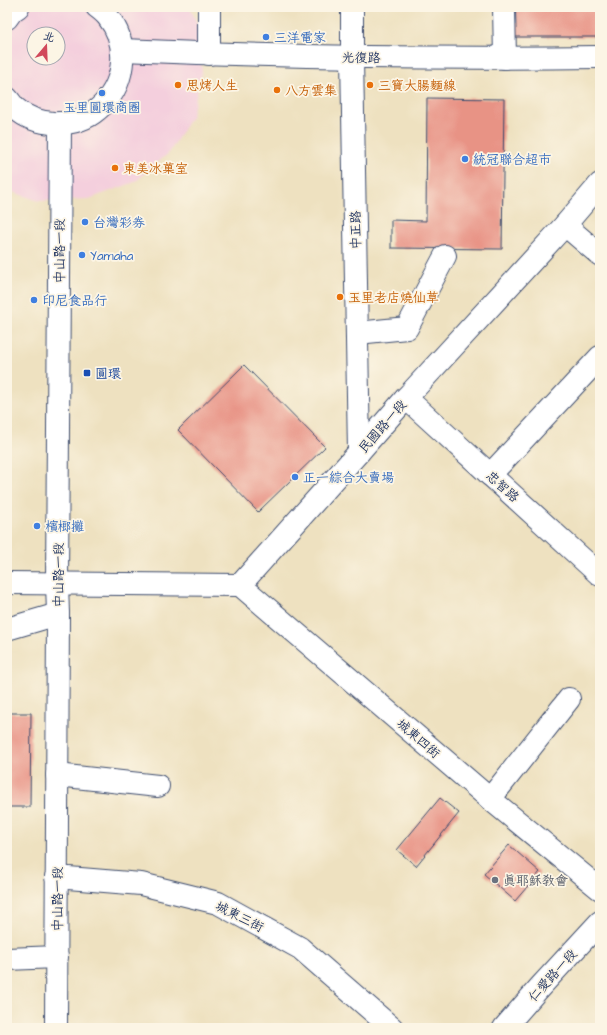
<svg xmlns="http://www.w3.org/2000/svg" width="607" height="1035" viewBox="0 0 607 1035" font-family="'Architects Daughter','LXGW WenKai TC',sans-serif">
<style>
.built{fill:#f4cfdd;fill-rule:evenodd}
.building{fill:#e89385}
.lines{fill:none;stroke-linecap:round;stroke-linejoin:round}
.minor-casing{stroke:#3b4a6d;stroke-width:24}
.minor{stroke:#fff;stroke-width:22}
.shop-dot{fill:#3f7fe0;stroke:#fcf5e5;stroke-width:1.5}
.food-dot{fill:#e8710a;stroke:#fcf5e5;stroke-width:1.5}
.transit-dot{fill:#1a4fb4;stroke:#fcf5e5;stroke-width:1.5}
.worship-dot{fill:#6b7280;stroke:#fcf5e5;stroke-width:1.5}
.labels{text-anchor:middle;stroke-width:3.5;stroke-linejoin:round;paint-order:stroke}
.shop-label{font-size:13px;fill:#366cbe;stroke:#fcf5e5;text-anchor:start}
.street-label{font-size:13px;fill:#1b2f5e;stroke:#fcf5e5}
.food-label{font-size:13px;fill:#c56008;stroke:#fcf5e5;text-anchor:start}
.transit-label{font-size:13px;fill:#164399;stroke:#fcf5e5;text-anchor:start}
.worship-label{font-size:13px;fill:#5b616d;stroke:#fcf5e5;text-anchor:start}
</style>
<rect width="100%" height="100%" fill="#fcf5e5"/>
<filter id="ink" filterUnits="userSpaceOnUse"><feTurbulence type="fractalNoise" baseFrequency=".025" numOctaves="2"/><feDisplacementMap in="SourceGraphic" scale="8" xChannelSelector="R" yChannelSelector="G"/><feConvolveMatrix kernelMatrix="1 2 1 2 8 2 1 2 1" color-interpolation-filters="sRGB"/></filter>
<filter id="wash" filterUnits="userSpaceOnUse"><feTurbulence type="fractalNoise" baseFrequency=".012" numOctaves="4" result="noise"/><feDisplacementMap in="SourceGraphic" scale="16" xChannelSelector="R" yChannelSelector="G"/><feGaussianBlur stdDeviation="0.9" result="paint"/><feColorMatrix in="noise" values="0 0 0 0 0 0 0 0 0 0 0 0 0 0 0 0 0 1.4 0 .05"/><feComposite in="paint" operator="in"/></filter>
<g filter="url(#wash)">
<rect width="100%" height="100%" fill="#eee1c0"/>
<!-- built -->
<path class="built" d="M7,7H190L199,28L202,72L192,115L169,153L135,182L89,199L39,201L7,190ZM34,34H58V58H34Z"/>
<g id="blocks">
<!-- building -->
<g class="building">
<polygon points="513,7 600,7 600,37 514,37"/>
<polygon points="427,98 504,99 502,249 391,248 391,220 426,221"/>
<polygon points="244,365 325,447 258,512 178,430"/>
<polygon points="7,713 31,713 30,807 7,807"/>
<polygon points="440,798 459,813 416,866 397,850"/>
<polygon points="509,845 540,872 515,901 484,874"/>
</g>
</g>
</g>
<g filter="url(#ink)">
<use href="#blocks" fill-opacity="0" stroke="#3b4a6d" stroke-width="1"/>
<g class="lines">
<defs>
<g id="minor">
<polyline points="352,7 352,57 359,452"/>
<polyline points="504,7 505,58"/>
<polyline points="7,18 12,11 18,7"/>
<path d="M122,50C281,57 441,59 600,57"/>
<polyline points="209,54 209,7"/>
<path d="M7,98C10,101 12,105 15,108C36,127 75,129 97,110C125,87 131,46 108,17C105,13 101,10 97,7"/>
<polyline points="565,225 600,255"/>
<polyline points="357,333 407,328 445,256"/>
<polyline points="406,398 600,575"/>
<polyline points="490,475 600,357"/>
<polyline points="7,583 240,585 359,452 406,398 565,225 600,184"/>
<polyline points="240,585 490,799 600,889"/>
<polyline points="7,629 58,614"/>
<polyline points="57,775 158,786"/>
<polyline points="490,799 569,699"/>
<polyline points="56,877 141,884 218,903 300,948 392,1028"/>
<polyline points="7,959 57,957"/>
<polyline points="56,1028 58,614 57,583 60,123"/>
<polyline points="504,1028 540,987 600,922"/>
</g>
</defs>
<!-- minor casing -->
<use href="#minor" class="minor-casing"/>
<!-- minor -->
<use href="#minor" class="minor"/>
</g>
</g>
<!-- markers -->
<g class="shop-dot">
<circle cx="266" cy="37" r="4"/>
<circle cx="102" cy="93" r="4"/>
<circle cx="465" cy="159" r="4"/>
<circle cx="85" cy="222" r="4"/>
<circle cx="82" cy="255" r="4"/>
<circle cx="34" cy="300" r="4"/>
<circle cx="295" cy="477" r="4"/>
<circle cx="37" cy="526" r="4"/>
</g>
<g class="food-dot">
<circle cx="178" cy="85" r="4"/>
<circle cx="370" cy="85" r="4"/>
<circle cx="277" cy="90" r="4"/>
<circle cx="115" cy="168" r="4"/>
<circle cx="340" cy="297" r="4"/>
</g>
<rect class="transit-dot" x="83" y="369" width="8" height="8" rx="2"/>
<circle class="worship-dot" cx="495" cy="880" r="4"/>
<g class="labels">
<!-- shop labels -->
<g class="shop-label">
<text x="274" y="42">三洋電家</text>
<text x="102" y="112" text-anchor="middle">玉里圓環商圈</text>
<text x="473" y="164">統冠聯合超市</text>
<text x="93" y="227">台灣彩券</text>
<text x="90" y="260">Yamaha</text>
<text x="42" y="305">印尼食品行</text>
<text x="303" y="482">正一綜合大賣場</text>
<text x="45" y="531">檳榔攤</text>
</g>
<!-- street labels -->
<g class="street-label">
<text transform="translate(361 57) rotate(1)" y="5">光復路</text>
<text transform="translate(355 230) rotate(-91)" y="5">中正路</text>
<text transform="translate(59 251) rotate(-90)" y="5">中山路一段</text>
<text transform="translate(382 426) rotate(-49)" y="5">民國路一段</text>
<text transform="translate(503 486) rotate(42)" y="5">忠智路</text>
<text transform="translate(58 575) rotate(-90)" y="5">中山路一段</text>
<text transform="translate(419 738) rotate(41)" y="5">城東四街</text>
<text transform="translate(57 899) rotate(-90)" y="5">中山路一段</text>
<text transform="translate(240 916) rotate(27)" y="5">城東三街</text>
<text transform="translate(552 975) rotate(-48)" y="5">仁愛路一段</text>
</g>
<!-- food labels -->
<g class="food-label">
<text x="186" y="90">思烤人生</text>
<text x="378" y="90">三寶大腸麵線</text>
<text x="285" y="95">八方雲集</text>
<text x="123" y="173">東美冰菓室</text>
<text x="348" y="302">玉里老店燒仙草</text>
</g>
<!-- transit labels -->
<g class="transit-label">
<text x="95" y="378">圓環</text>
</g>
<!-- worship labels -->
<g class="worship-label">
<text x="503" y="885">真耶穌教會</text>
</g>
</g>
<!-- margin -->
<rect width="607" height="1035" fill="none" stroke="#fcf5e5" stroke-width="24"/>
<!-- north arrow -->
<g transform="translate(46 46) rotate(19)"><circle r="19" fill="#fcf5e5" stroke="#a2a6af"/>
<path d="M0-3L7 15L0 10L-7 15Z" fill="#d1495b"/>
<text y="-6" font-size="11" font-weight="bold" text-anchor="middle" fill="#1b2f5e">北</text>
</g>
</svg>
